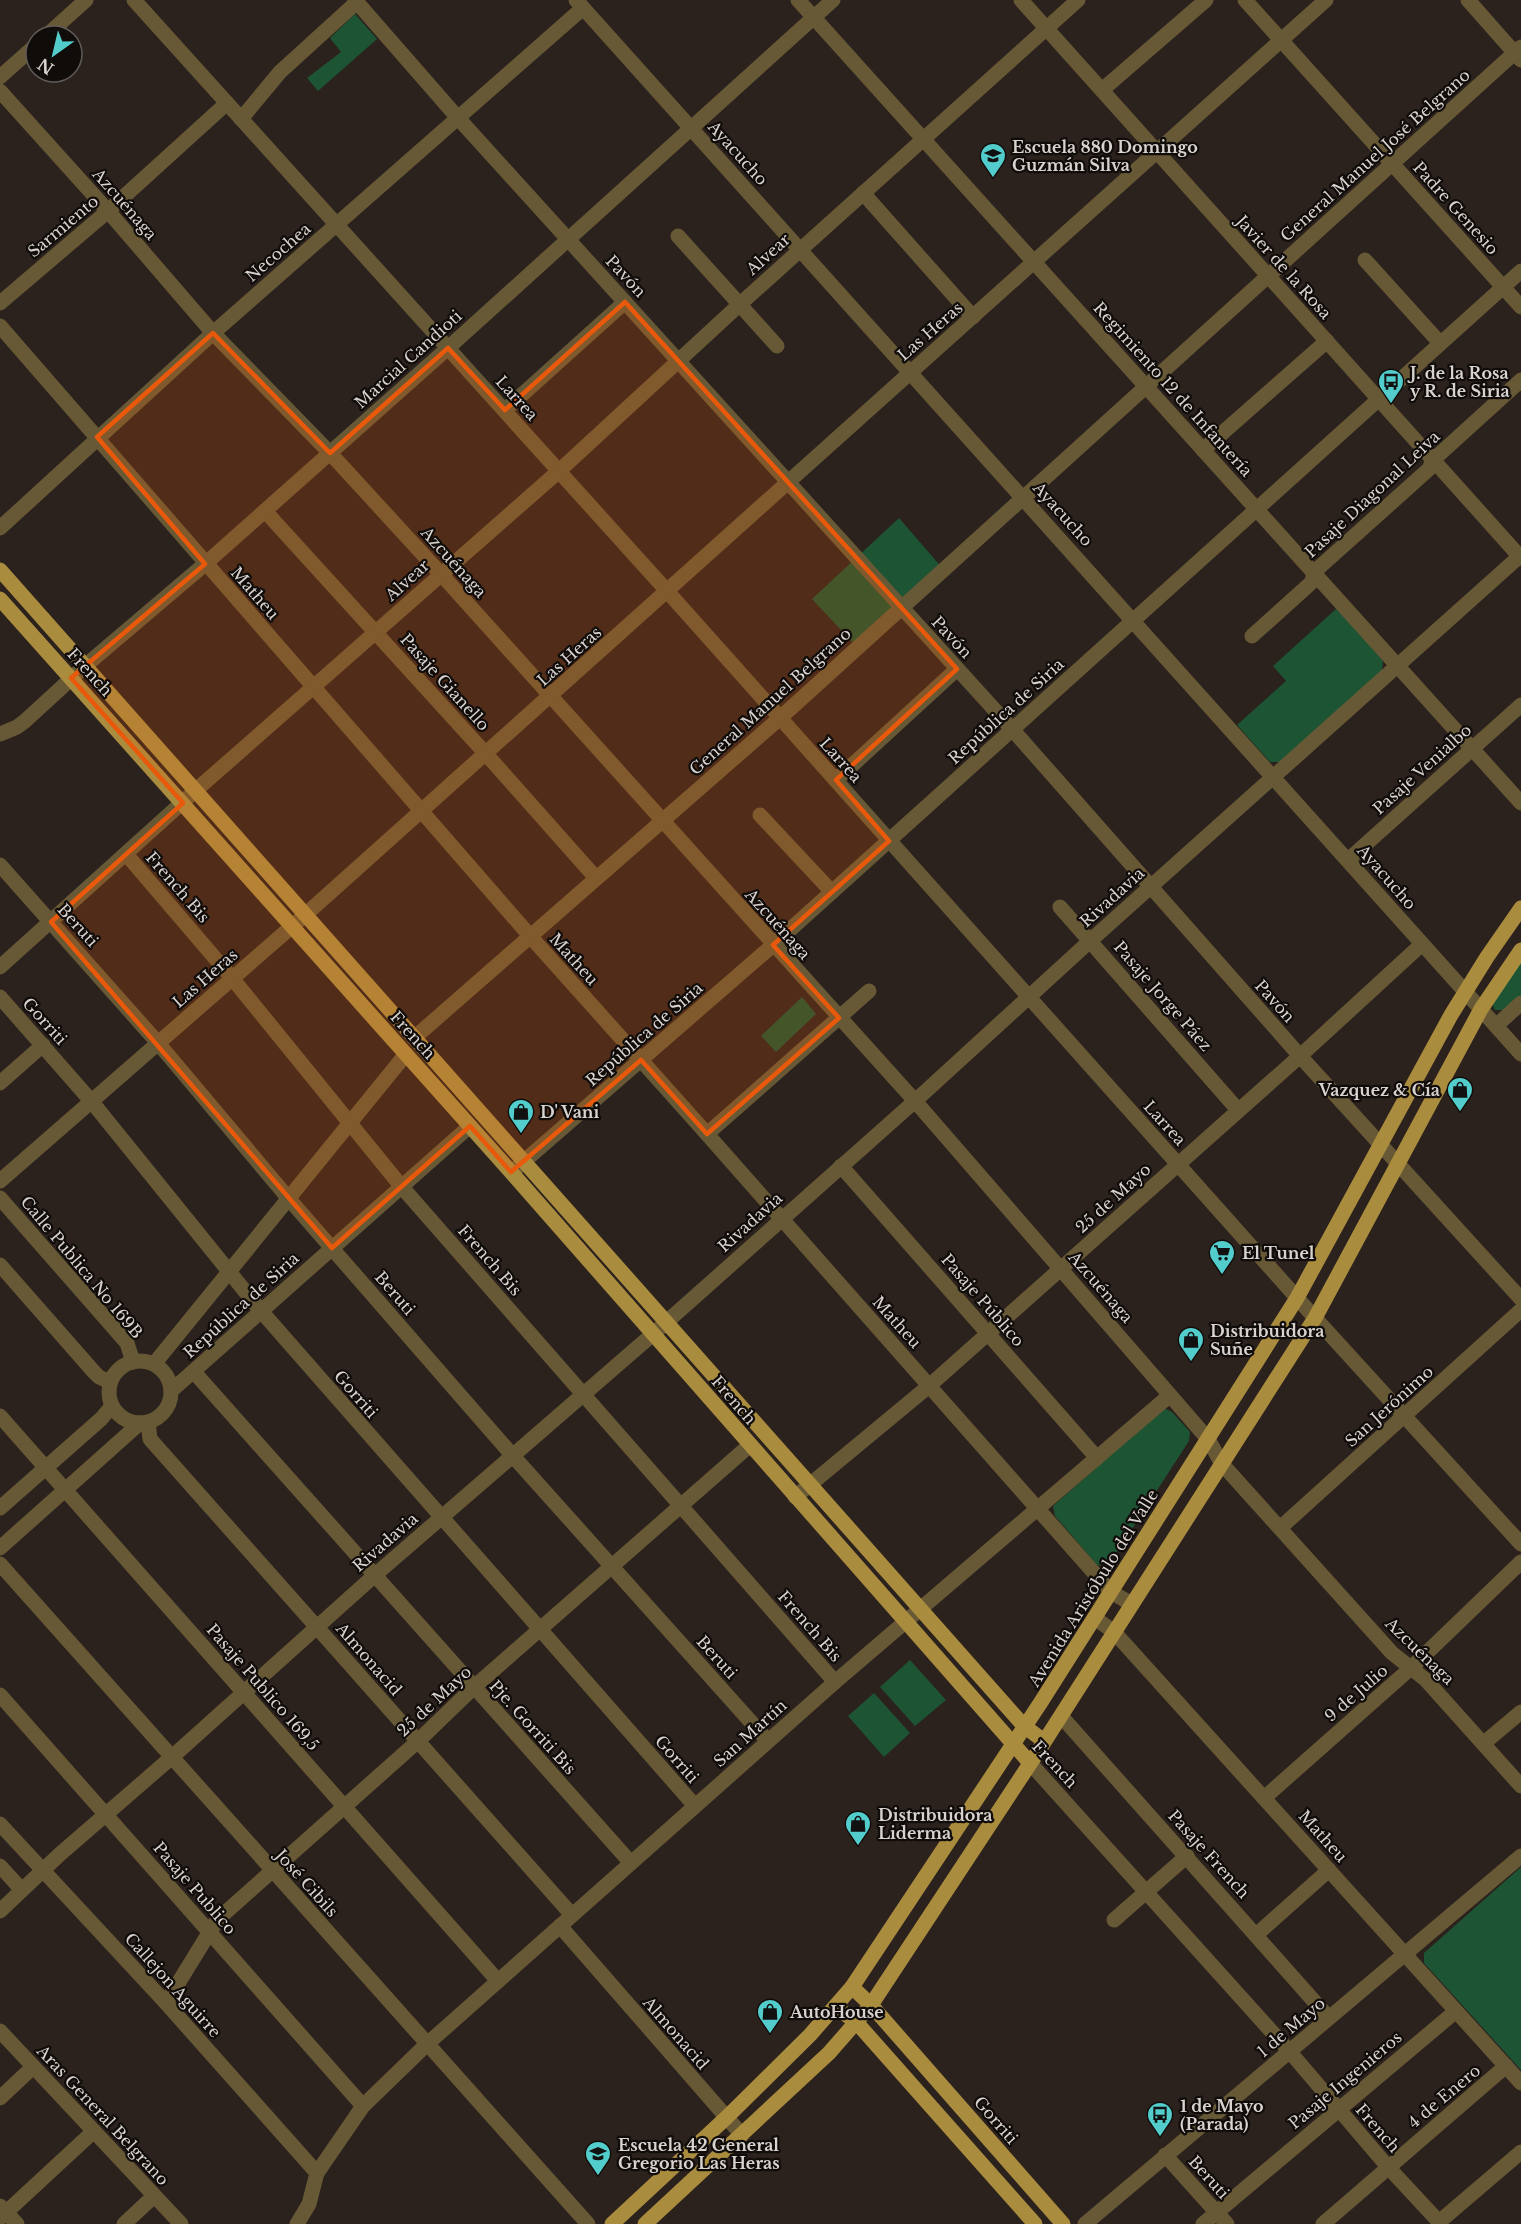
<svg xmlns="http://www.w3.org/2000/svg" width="1521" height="2224" viewBox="0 0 1521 2224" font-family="'Libre Baskerville',serif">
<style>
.green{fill:#1d5433}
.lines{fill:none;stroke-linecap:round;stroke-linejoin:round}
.minor{stroke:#675935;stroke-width:15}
.major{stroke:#aa8c3e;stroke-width:15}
.marked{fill:#e8590c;fill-opacity:0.2;stroke:#e8590c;stroke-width:4.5;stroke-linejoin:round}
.labels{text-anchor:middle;stroke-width:4.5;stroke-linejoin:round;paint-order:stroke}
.poi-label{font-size:16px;font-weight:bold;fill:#d9d3d0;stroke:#100c0a;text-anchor:start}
.street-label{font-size:16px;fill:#d9d3d0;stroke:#100c0a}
</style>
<rect width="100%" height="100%" fill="#2b211d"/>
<!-- green -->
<g class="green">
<polygon points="355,14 377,39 318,91 307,78 341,52 330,38"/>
<polygon points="899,518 944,570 857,647 812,599"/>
<polygon points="1337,608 1383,661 1382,671 1281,762 1270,762 1237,725 1286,681 1273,666"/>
<polygon points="1521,961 1521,996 1505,1010 1495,1010 1493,1006 1494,1000"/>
<polygon points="802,997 816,1014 776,1052 761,1036"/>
<polygon points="1164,1408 1172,1412 1190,1432 1189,1441 1108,1566 1097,1565 1055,1516 1053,1506"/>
<polygon points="910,1660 946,1700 915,1726 880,1687"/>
<polygon points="874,1693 910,1733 884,1757 848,1716"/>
<polygon points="1521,1867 1521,2070 1424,1963 1424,1953"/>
</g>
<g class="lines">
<!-- minor -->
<g class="minor">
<polyline points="134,0 667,591 1315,1318 1521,1544"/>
<polyline points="355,0 458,118 1012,729 1300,1056 1521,1299"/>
<polyline points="576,0 1521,1054"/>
<polyline points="798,0 1521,803"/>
<polyline points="1021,0 1521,558"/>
<polyline points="1245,0 1521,307"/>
<polyline points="1468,0 1521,60"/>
<polyline points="46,36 86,0"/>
<polyline points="0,77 36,45"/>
<polyline points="1102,90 1206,0"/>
<polyline points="0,91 108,211 213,333 330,453 440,573 915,1101 1208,1439 1222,1464 1392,1653 1426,1680 1521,1786"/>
<polyline points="241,119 280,72 357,2"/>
<polyline points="863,193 973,317"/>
<polyline points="678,236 777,346"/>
<polyline points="1365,260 1440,343"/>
<polyline points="0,303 108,211 227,103"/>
<polyline points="0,326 530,936 707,1134 1111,1592 1132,1604"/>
<polyline points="505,410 625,302"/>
<polyline points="1203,450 1327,341"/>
<polyline points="265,511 486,754 596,878"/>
<polyline points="0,528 213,333 583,8"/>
<polyline points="1252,636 1312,582 1314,572 1429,469 1433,460 1521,380"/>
<polyline points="0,734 17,727 25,721 85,666 205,564 448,348 833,0"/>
<polyline points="836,780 957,669"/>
<polyline points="760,815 832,892"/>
<polyline points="126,854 232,978 401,1186 835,1682"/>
<polyline points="1348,860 1521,705"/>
<polyline points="0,865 158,1043 289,1199 513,1456 768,1741"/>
<polyline points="1060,907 1238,1110"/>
<polyline points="0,967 195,791 559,471 739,305 1078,0"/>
<polyline points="0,997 92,1102 261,1311 695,1806"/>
<polyline points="1496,1026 1521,1003"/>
<polyline points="414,1038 780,718 1521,47"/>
<polyline points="0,1083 43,1045"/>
<polyline points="707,1134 869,991"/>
<polyline points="841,1166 1097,1458"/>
<polyline points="514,1170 773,945 1521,271"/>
<polyline points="0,1181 305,915 1326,0"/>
<polyline points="0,1198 127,1343 133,1362"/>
<polyline points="0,1265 94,1372 99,1377 110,1382"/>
<circle cx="140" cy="1392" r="31"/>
<polyline points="154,1364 406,1054"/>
<polyline points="194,1372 631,1863"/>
<polyline points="171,1391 470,1126"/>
<polyline points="0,1416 498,1981"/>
<polyline points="148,1422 150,1439 572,1915"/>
<polyline points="795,1497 929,1386 1300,1056 1422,944"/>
<polyline points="0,1508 101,1419 112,1406"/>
<polyline points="1280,1528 1521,1310"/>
<polyline points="0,1548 140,1423"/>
<polyline points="0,1564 588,2224"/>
<polyline points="1095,1618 1114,1632 1521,2083"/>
<polyline points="0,1695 363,2106"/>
<polyline points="1061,1716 1329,2018"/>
<polyline points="1484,1743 1521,1712"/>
<polyline points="1030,1763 1290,2052 1388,2167 1441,2224"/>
<polyline points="1264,1798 1412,1667 1521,1562"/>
<polyline points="0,1824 166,2003 317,2173"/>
<polyline points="0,1866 21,1889"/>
<polyline points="0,1911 59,1855 172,1757 375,1575 653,1334 915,1101 1090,941 1521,555"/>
<polyline points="1114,1920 1187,1856"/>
<polyline points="560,1926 742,2135"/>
<polyline points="1256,1935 1329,1870"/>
<polyline points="166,2003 217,1920 417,1742 473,1688 750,1445"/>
<polyline points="0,2031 181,2224"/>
<polyline points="0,2098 33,2067"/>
<polyline points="1165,2155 1227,2224"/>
<polyline points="0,2206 17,2224"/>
<polyline points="0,2218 94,2131"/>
<polyline points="1439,2222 1521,2152"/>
<polyline points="124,2224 154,2196"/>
<polyline points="297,2224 309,2204 317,2173 363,2106 426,2045 835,1682 1169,1396"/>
<polyline points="1085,2224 1521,1856"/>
<polyline points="1203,2224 1456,2011"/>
<polyline points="1323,2224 1506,2066"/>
</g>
<!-- major -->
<g class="major">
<polyline points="0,570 1024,1726 1044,1741"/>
<polyline points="0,599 511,1172 1030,1763"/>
<polyline points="852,1987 871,2005 1063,2224"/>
<polyline points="836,2007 857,2023 1035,2224"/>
<polyline points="612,2224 727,2117 810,2035 852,1987 1041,1702 1297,1298 1451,1015 1487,957 1521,908"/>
<polyline points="645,2224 829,2053 871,2005 1039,1750 1315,1318 1481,1009 1521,950"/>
</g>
</g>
<!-- marked area -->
<path class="marked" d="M625,302L957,669L836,780L889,841L773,945L839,1018L707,1134L641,1060L511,1172L470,1126L332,1248L51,922L183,803L71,678L205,564L97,437L213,333L330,453L448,348L505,410Z"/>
<!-- icons -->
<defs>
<symbol id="school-pin" viewBox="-11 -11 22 30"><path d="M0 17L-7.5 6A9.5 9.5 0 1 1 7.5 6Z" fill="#53cdcb" stroke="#100c0a"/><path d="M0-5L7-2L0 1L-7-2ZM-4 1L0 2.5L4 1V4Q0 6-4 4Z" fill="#111"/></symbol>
<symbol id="bus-pin" viewBox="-11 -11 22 30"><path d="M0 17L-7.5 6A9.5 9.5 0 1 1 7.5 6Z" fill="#53cdcb" stroke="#100c0a"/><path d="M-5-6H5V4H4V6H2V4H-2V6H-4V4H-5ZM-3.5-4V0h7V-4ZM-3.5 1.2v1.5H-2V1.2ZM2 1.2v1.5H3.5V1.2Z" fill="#111"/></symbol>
<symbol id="shop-pin" viewBox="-11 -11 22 30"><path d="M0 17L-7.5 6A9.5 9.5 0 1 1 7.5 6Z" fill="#53cdcb" stroke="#100c0a"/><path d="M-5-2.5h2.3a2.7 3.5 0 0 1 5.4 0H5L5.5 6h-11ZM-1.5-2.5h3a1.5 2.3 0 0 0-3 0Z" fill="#111"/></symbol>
<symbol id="supermarket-pin" viewBox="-11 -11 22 30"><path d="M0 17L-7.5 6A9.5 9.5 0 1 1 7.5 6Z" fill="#53cdcb" stroke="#100c0a"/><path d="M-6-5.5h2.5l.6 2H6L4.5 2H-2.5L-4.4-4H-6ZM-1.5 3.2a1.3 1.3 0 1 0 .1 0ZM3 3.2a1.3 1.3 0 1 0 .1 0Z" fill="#111"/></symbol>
</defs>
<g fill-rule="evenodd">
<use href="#school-pin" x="978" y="141" width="30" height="40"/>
<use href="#bus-pin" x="1376" y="367" width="30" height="40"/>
<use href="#shop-pin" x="1445" y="1075" width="30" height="40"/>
<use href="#shop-pin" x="506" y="1097" width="30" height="40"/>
<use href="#supermarket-pin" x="1207" y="1238" width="30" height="40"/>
<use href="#shop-pin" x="1176" y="1325" width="30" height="40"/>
<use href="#shop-pin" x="843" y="1809" width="30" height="40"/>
<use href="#shop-pin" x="755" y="1997" width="30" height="40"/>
<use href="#bus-pin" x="1145" y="2100" width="30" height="40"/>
<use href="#school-pin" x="583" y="2139" width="30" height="40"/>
</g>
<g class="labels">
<!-- poi labels -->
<g class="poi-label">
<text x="1012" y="153">Escuela 880 Domingo<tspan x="1012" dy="18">Guzmán Silva</tspan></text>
<text x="1410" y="379">J. de la Rosa<tspan x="1410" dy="18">y R. de Siria</tspan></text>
<text x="1440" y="1096" text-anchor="end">Vazquez &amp; Cía</text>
<text x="540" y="1118">D' Vani</text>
<text x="1242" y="1259">El Tunel</text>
<text x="1210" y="1337">Distribuidora<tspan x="1210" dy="18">Suñe</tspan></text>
<text x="878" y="1821">Distribuidora<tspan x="878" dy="18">Liderma</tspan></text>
<text x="790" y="2018">AutoHouse</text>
<text x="1180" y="2112">1 de Mayo<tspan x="1180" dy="18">(Parada)</tspan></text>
<text x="618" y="2151">Escuela 42 General<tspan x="618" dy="18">Gregorio Las Heras</tspan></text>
</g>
<!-- street labels -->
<g class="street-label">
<text transform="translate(738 153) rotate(48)" y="6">Ayacucho</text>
<text transform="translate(1375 155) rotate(-42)" y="6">General Manuel José Belgrano</text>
<text transform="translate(125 204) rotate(49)" y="6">Azcuénaga</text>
<text transform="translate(1456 208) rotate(48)" y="6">Padre Genesio</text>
<text transform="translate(63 226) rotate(-40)" y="6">Sarmiento</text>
<text transform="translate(278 252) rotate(-41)" y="6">Necochea</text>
<text transform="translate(768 254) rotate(-42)" y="6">Alvear</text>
<text transform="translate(1284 267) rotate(48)" y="6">Javier de la Rosa</text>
<text transform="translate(626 276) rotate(47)" y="6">Pavón</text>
<text transform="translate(930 331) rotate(-41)" y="6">Las Heras</text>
<text transform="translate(408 359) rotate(-42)" y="6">Marcial Candioti</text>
<text transform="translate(1173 389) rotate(48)" y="6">Regimiento 12 de Infantería</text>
<text transform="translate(517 398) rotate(48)" y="6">Larrea</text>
<text transform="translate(1372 494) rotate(-43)" y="6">Pasaje Diagonal Leiva</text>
<text transform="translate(1063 514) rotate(48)" y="6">Ayacucho</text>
<text transform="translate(454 562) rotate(48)" y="6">Azcuénaga</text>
<text transform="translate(407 580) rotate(-42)" y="6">Alvear</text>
<text transform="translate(255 593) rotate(49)" y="6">Matheu</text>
<text transform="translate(952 637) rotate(47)" y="6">Pavón</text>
<text transform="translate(569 656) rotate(-42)" y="6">Las Heras</text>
<text transform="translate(90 672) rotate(48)" y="6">French</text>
<text transform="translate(445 682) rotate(48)" y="6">Pasaje Gianello</text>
<text transform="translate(770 701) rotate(-42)" y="6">General Manuel Belgrano</text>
<text transform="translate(1006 711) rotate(-42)" y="6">República de Siria</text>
<text transform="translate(841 760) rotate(48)" y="6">Larrea</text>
<text transform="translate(1422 769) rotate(-42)" y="6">Pasaje Venialbo</text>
<text transform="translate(1387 877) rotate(49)" y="6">Ayacucho</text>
<text transform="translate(178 887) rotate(49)" y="6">French Bis</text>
<text transform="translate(1112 897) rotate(-42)" y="6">Rivadavia</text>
<text transform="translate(778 924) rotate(48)" y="6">Azcuénaga</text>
<text transform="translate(78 925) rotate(48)" y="6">Beruti</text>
<text transform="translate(574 959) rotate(48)" y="6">Matheu</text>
<text transform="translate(205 978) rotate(-41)" y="6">Las Heras</text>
<text transform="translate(1163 996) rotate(49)" y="6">Pasaje Jorge Páez</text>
<text transform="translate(1275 1001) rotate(48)" y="6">Pavón</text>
<text transform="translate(45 1021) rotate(48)" y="6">Gorriti</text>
<text transform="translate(644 1034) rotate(-41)" y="6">República de Siria</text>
<text transform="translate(413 1035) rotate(48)" y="6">French</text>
<text transform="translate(1165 1123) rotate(48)" y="6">Larrea</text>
<text transform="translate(1113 1198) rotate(-42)" y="6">25 de Mayo</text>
<text transform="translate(750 1222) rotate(-42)" y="6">Rivadavia</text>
<text transform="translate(490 1260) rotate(49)" y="6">French Bis</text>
<text transform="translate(82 1267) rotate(50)" y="6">Calle Publica No 169B</text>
<text transform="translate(1101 1287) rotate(49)" y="6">Azcuénaga</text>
<text transform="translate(395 1293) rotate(49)" y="6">Beruti</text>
<text transform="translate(983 1300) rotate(49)" y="6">Pasaje Público</text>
<text transform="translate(241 1305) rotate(-42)" y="6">República de Siria</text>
<text transform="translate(897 1322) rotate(48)" y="6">Matheu</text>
<text transform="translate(356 1394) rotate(49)" y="6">Gorriti</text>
<text transform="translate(734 1400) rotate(49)" y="6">French</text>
<text transform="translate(1389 1406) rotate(-42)" y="6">San Jerónimo</text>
<text transform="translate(385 1542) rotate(-41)" y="6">Rivadavia</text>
<text transform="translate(1093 1588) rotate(-58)" y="6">Avenida Aristóbulo del Valle</text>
<text transform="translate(810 1626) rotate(49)" y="6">French Bis</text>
<text transform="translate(1420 1651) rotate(44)" y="6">Azcuénaga</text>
<text transform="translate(717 1657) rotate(48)" y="6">Beruti</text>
<text transform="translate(369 1659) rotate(49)" y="6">Almonacid</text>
<text transform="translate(263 1687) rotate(49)" y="6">Pasaje Publico 169,5</text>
<text transform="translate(1356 1693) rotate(-41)" y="6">9 de Julio</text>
<text transform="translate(434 1701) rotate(-43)" y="6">25 de Mayo</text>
<text transform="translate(533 1727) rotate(48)" y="6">Pje. Gorriti Bis</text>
<text transform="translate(750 1733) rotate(-42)" y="6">San Martín</text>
<text transform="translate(677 1759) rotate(49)" y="6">Gorriti</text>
<text transform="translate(1055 1764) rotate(47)" y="6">French</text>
<text transform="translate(1323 1836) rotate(48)" y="6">Matheu</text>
<text transform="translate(1209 1854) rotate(48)" y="6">Pasaje French</text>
<text transform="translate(307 1883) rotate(48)" y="6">José Cibils</text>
<text transform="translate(195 1888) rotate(49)" y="6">Pasaje Publico</text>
<text transform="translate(173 1985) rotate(48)" y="6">Callejon Aguirre</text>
<text transform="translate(1291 2027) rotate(-40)" y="6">1 de Mayo</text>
<text transform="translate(676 2033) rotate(49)" y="6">Almonacid</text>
<text transform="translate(1345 2080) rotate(-40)" y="6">Pasaje Ingenieros</text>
<text transform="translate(1444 2096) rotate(-40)" y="6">4 de Enero</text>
<text transform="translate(103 2115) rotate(47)" y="6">Aras General Belgrano</text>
<text transform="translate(996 2120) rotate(49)" y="6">Gorriti</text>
<text transform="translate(1378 2128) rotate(49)" y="6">French</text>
<text transform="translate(1209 2177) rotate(48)" y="6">Beruti</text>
</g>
</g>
<!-- north arrow -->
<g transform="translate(54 54) rotate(214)"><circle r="28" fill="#100c0a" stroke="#605c59" stroke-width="1.5"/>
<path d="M0-4.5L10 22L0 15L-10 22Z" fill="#53cdcb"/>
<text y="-9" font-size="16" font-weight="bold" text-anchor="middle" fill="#d9d3d0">N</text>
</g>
</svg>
